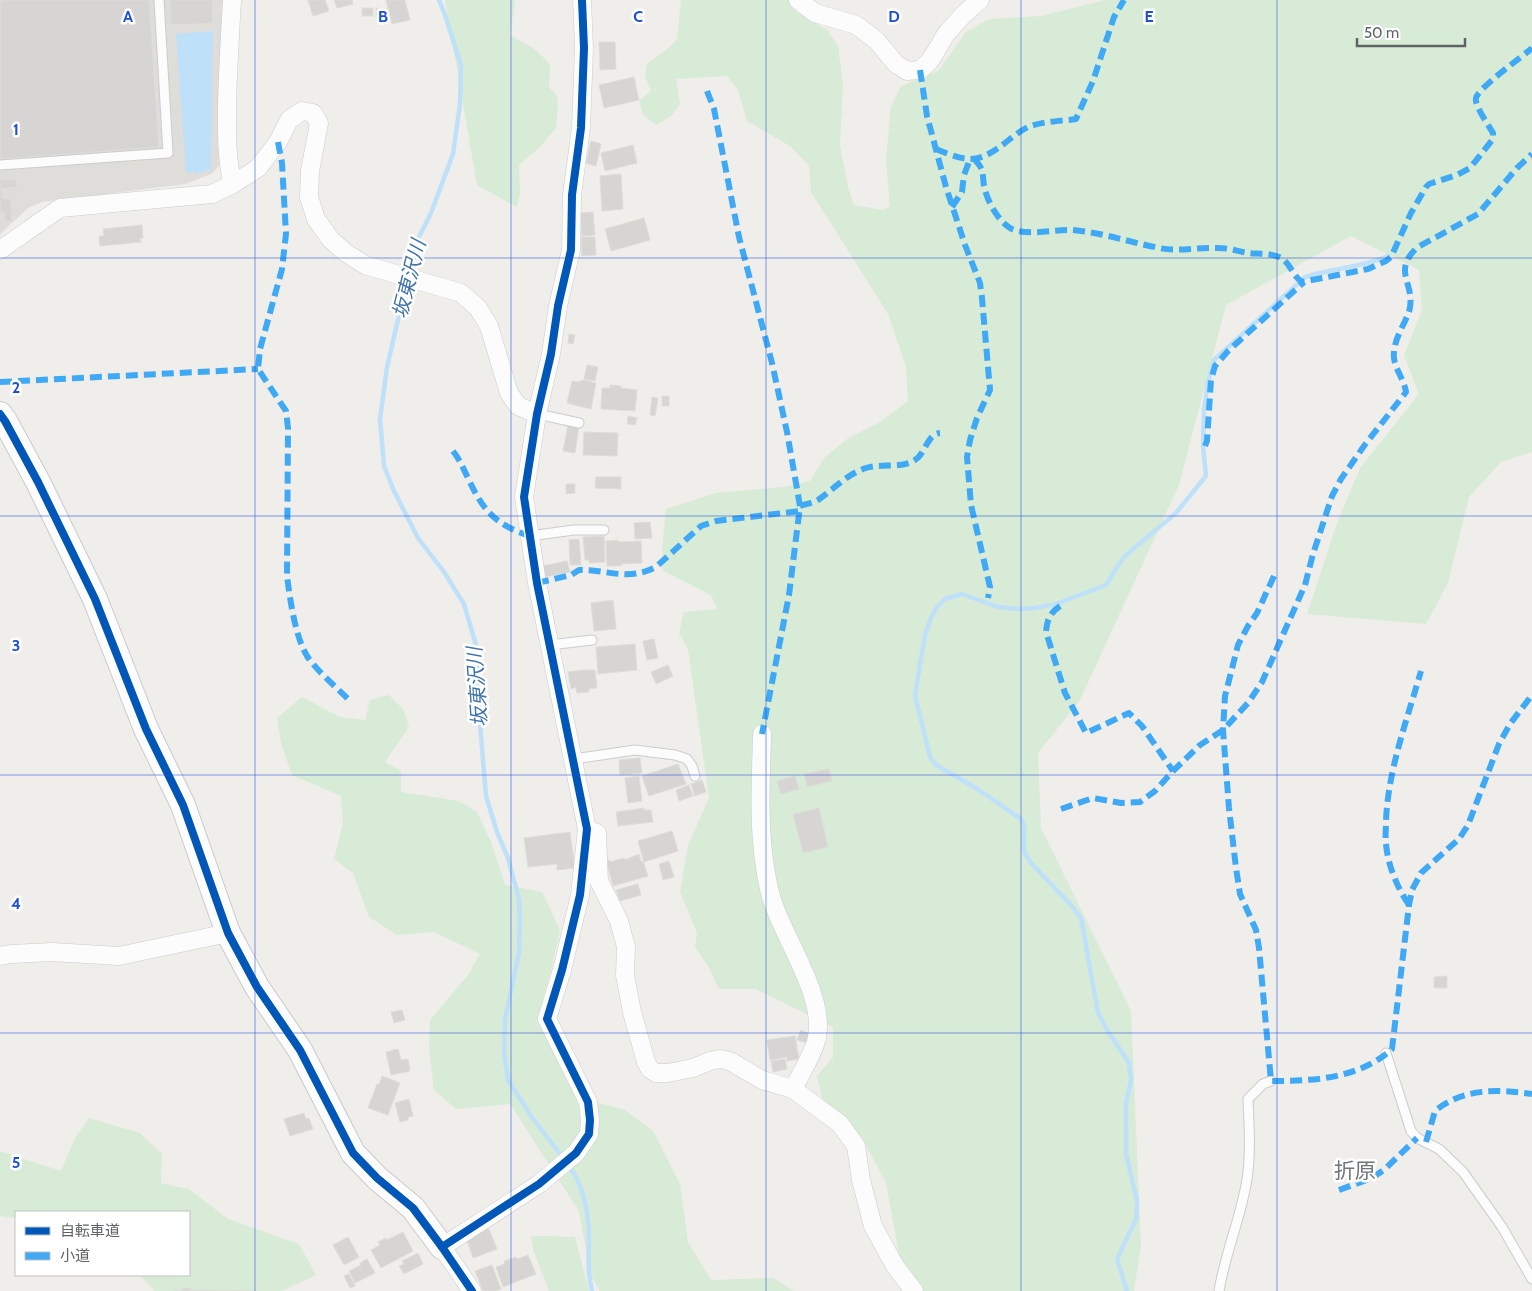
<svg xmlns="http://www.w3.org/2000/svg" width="1532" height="1291" viewBox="0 0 1532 1291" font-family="Cabin,'Noto Sans JP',sans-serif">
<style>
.industrial{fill:#dfddda}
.green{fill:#d8ebd6}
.water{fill:#bfe0f9}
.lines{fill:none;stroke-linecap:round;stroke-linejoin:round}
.stream{stroke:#bfe0f9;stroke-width:4.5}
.building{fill:#d6d5d3;stroke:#deddd9}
.lane-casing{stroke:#cbcccc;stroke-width:11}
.street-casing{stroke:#cbcccc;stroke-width:19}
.secondary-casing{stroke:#cacacb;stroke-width:26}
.lane{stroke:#fdfcfc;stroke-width:9}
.street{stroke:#fdfcfc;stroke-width:18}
.secondary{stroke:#fdfcfc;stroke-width:24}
.quiet{stroke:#3fa9f5;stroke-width:6;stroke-dasharray:12 6;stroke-linecap:butt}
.cycleway-casing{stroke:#fff;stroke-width:11}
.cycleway{stroke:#0057b8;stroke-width:8}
.grid{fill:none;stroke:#1d4ed8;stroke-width:1;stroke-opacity:0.55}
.labels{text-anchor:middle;stroke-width:5;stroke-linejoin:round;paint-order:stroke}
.water-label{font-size:20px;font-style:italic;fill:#4174aa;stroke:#fff}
.quarter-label{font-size:21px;fill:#70757a;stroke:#fff}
.grid-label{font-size:16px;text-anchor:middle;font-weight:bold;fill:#1d4ed8;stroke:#fff;stroke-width:5;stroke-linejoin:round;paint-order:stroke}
</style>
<rect width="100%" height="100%" fill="#efeeea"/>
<!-- industrial -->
<polygon class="industrial" points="0,0 223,0 220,92 220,165 211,174 185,184 42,202 28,208 0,234"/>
<!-- green -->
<g class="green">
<polygon points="445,0 515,0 510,35 536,50 550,64 549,87 557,96 558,105 556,128 541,146 519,165 520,194 517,207 477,185"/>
<polygon points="681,0 795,0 795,11 827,30 838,46 843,83 840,145 848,187 854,205 883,210 890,206 886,159 891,107 901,86 938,71 966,32 989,19 1041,16 1105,0 1532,0 1532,452 1501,462 1469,497 1448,583 1426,624 1307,614 1336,526 1360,468 1419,394 1404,355 1422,310 1419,270 1351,236 1226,305 1179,485 1080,700 1038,753 1041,828 1131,1011 1141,1245 1134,1291 900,1291 905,1287 886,1183 867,1147 843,1114 823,1102 817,1076 833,1057 833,1027 756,989 719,989 708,966 695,947 697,933 680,892 688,845 709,798 688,649 679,633 684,612 717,609 711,595 663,571 662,551 666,509 716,493 783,487 810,481 824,458 847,439 880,422 908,401 906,367 888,314 811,192 809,166 790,146 747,121 738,90 727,76 676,79 680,104 671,116 656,125 643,115 639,101 651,91 645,76 647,64 671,46 677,39"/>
<polygon points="389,695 404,710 409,727 385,762 401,771 401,792 459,801 477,812 491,842 505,885 542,892 560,930 551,971 537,1021 580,1098 625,1110 653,1131 680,1184 688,1242 711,1280 773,1278 794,1291 600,1291 590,1274 579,1211 510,1104 456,1109 434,1090 429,1047 430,1020 468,975 480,954 434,932 397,935 369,917 353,873 334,859 343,823 341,796 292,775 281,743 277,718 302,697 340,717 365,720 370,700"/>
<polygon points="89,1118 140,1133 162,1154 161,1183 189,1189 228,1219 299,1244 316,1275 282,1291 155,1291 139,1275 189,1275 189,1212 16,1212 16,1218 0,1216 0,1151 61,1171 75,1138"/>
<polygon points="549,1236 575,1237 589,1291 549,1291 533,1249 531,1236"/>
</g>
<!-- water -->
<polygon class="water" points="213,31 211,170 194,174 194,171 186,173 176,34"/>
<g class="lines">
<!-- stream -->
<g class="stream">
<polyline points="409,274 419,237 431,213 453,154 460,104 461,65 445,15 439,0"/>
<polyline points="407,281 387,367 380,419 384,466 394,491 418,538 444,572 464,604 478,652 478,700 486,796 497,832 508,858 519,899 520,919 519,953 505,1019 504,1052 508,1080 531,1116 564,1159"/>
<path d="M568,1165C583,1184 588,1210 589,1234C589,1253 587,1272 592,1291"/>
<path d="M1127,1291L1117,1259L1136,1219L1137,1201L1126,1154V1103L1131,1080L1129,1063L1109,1033L1098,1013L1081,918L1071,905L1031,863L1024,852V826L1021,819L976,788L936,765L930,757L915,695L925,635L931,618L937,607L945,599L962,594L998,607L1018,609L1035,608L1056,604L1106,585L1117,567L1126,555L1176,513L1206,476L1203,446L1204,409L1208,382L1214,360L1305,277C1332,268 1361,268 1388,256"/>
</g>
</g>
<!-- building -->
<g class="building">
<polygon points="0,0 149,0 159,147 0,159"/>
<polygon points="170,0 212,0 213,23 171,25"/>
<polygon points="308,0 325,0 329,11 313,16"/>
<polygon points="334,0 352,0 353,4 337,8"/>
<polygon points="386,0 405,0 410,20 392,24"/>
<rect x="362" y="8" width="11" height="8"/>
<polygon points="376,8 387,9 387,17 376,17"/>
<polygon points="599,42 615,42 616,69 600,70"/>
<polygon points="634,77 639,100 604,108 599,85"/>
<polygon points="591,141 601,144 596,166 586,163"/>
<polygon points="633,145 637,163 605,171 601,153"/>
<polygon points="621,174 623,209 602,211 600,176"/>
<polygon points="0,178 4,180 16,179 17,187 0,189"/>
<polygon points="0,190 2,190 3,199 10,198 12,221 5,222 4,212 0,212"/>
<polygon points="593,212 595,235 582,236 580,213"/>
<polygon points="644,218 650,240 611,251 605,229"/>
<polygon points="142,225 143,238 140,238 141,242 100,246 99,236 104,236 103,229"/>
<polygon points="581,237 595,237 596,255 582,256"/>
<polygon points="569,334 575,335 573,344 568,343"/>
<polygon points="587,365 598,367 595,381 584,379"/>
<polygon points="584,380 596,383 591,409 567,403 572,381 579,382 580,381"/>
<polygon points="610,385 621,386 621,388 637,390 635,411 601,409 602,388 610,388"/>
<rect x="662" y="396" width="7" height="10"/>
<polygon points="652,397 658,398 655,416 650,415"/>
<polygon points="628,416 637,418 635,425 627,424"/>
<polygon points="568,425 579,426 575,453 563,451"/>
<polygon points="584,432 618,433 617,456 583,455"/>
<polygon points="596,477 621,477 621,489 595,488"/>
<polygon points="566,484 575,484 575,493 566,494"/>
<polygon points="650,522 652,538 635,539 634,523"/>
<polygon points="604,536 605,562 589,563 589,560 585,560 583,537"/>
<polygon points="579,539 581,565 570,565 569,540"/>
<polygon points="618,540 618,542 641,541 642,563 621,564 621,566 607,566 606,541"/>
<polygon points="567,561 570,572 545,577 542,566"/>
<polygon points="613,600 616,629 594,631 591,603"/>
<polygon points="654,639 658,658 647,660 643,641"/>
<polygon points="635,644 637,670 598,674 596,647"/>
<polygon points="668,665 673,676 656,684 651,672"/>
<polygon points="583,670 595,670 597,688 589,689 589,692 577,693 576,687 571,689 568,672"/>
<polygon points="640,758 642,773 620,775 619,760"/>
<polygon points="678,764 686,784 649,796 642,776"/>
<polygon points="829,769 832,781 807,787 804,774"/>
<polygon points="639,776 642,801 628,803 625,778"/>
<polygon points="795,776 799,789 781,794 777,781"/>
<polygon points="702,780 706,792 695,796 691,784"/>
<polygon points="689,785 693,796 679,801 676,790"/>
<polygon points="644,808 644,810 651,810 653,822 618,826 616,812"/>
<polygon points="819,808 828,847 803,853 793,814"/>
<polygon points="672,831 678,851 644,862 638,841"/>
<polygon points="570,832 575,868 557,870 557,864 528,867 524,838"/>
<polygon points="639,854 641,862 643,861 648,876 613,886 606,861 610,860 610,862 624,858 625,860"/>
<polygon points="669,861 674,877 663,880 659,864"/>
<polygon points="638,884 641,895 620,901 616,890"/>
<polygon points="1447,976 1447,988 1434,988 1434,977"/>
<polygon points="402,1010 405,1020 394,1023 391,1012"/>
<polygon points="801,1030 810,1034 807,1043 797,1040"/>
<polygon points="795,1036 799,1059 787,1061 787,1057 770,1060 767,1040"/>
<polygon points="398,1049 401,1060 408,1059 410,1071 391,1075 386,1052"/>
<polygon points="785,1059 787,1069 773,1072 771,1061"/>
<polygon points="382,1076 400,1083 388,1115 368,1108 377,1084 379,1085"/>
<polygon points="409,1099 413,1116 408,1117 408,1120 400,1122 395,1103"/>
<polygon points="304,1113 306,1119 309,1118 313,1129 290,1136 284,1119"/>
<polygon points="489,1229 497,1249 473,1258 466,1238"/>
<polygon points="403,1232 413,1251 381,1268 371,1250 380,1245 378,1242 386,1238 387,1240"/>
<polygon points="348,1237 359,1257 344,1265 333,1245"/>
<polygon points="418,1253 423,1264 404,1274 399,1266 404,1264 402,1261"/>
<polygon points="528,1255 536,1274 503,1287 496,1267 505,1264 504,1261 516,1257 517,1259"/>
<polygon points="367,1259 375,1273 355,1283 349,1271 361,1265 360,1263"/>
<polygon points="492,1265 501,1289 495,1291 483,1291 475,1271"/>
<polygon points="349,1274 355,1286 350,1288 344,1276"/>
<polygon points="182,1288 190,1288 190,1290 260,1291 174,1291 182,1290"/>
</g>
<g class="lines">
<defs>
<g id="lane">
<polyline points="0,165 168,153 159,0"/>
<polyline points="537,414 579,423"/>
<polyline points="530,536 574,530 604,530"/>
<polyline points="550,645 592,640"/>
<polyline points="574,759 635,750 675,755 687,759 692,766 695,776"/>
<polyline points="1386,1053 1411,1131 1417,1138 1439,1149 1463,1172 1502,1227 1532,1279"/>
<path d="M1219,1291C1225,1253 1241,1218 1247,1179C1251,1154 1249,1125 1248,1099L1263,1084L1271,1081"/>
</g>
<g id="street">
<path d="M232,0C230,35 228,69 227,104C227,131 226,158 233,184"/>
<polyline points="798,0 815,13 856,25 876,40 896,64 907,71 920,70 930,61 946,34 963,15 980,0"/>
<polyline points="0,250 60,208 212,194 233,184 258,168 278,142 289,120 302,111 313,113 319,123 310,171 309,197 316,219 331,240 346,253 365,265 461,293 478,308 489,326 509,393 518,406 537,414"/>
<path d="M762,734C761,778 758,824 765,867C767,881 770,896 775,908C788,944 825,999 817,1037C815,1051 800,1075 793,1089"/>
<polyline points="587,829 597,833 599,881 619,921 626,947 625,975 632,1012 646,1062 650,1069 656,1073 668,1073 693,1068 710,1061 720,1059 730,1061 762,1080 793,1089 840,1124 856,1146 861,1180 873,1226 895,1266 914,1291"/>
<polyline points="0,956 11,954 52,952 119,956 228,933"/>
<polyline points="472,1291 442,1247 539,1184 576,1153 589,1134 590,1120 588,1102 547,1019 562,970 580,895 587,829 537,583 524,497 537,414 551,354 558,306 571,250 572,195 581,128 584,48 582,0"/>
</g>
<polyline id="secondary" points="0,414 5,421 38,482 95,599 146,729 183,805 228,933 257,987 300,1050 353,1153 377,1178 413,1208 442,1247"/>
</defs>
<!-- lane casing -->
<use href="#lane" class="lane-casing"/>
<!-- street casing -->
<use href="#street" class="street-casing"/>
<!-- secondary casing -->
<use href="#secondary" class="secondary-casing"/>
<!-- lane -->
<use href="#lane" class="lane"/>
<!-- street -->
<use href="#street" class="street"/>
<!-- secondary -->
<use href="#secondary" class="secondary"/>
<!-- quiet -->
<g class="quiet">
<polyline points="920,70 927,116 946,187 965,245 980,283 982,298 990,390 977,418 970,440 967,457 971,505 990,587 988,598"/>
<polyline points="707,91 714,109 739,237 772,363 787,432 800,506 789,595 762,734"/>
<path d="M278,142L282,163L286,234L282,269L260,349L258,369L286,411L288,428L287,576C290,599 295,636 307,656C317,671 335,686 348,699"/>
<path d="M936,149C971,164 980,163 1010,139C1017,134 1025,127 1034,125C1047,121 1063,121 1076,119L1093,81L1114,17L1124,0"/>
<path d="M974,159C985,170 982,173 984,186C987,200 997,220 1010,228C1025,237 1055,229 1073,230C1103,233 1130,242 1159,248C1179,252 1199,247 1219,248C1230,248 1239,252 1249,253C1258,254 1270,253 1279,257C1290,261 1292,276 1302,282L1368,269L1386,261L1391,257L1411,213L1426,187L1429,184L1457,175L1470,168L1493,139V133C1489,126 1474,105 1476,98C1478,88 1522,57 1532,48"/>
<polyline points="952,207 962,192 964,175 970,159"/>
<polyline points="0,382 258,369"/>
<polyline points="1205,446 1207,441 1211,380 1215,366 1228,351 1304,282"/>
<path d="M453,451C460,460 463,468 468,478C483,511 496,525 530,536"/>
<path d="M800,506C806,504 813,503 818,500C834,489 847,474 866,468C882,463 902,469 915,460C926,453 927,434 940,433"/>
<path d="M1274,576L1257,613L1248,626L1238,645L1225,696L1223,730L1229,808L1236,868L1240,894L1256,930L1259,948L1271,1081C1313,1081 1359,1079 1392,1049L1409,905L1412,890L1421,873L1459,839L1468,825L1499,744L1510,724L1532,695"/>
<path d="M537,583L571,575L579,570C607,569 627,582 656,567L701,526L716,521L800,511"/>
<path d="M1060,606C1050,613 1047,619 1046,632L1065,693L1086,733L1129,713L1142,726L1173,771"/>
<path d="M1061,809L1093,798L1121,803L1140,802L1155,791L1173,771L1200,745L1223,730L1248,703L1262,682L1305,585L1313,554L1332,496L1341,479L1364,446L1406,392C1404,378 1392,366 1394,352C1395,338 1404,325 1409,312C1417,283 1390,272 1418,247L1478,214L1517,168L1532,154"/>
<path d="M1409,905C1397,887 1388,866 1386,844C1385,837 1386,829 1386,821C1388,770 1407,720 1421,671"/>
<path d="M1426,1142L1435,1111C1463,1088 1498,1089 1532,1094"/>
<polyline points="1339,1190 1372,1178 1385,1169 1417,1138"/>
</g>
<defs>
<g id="cycleway">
<polyline points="0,414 5,421 38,482 95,599 146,729 183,805 228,933 257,987 300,1050 353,1153 377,1178 413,1208 442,1247 472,1291"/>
<polyline points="442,1247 539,1184 576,1153 589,1134 590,1120 588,1102 547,1019 562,970 580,895 587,829 537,583 524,497 537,414 551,354 558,306 571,250 572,195 581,128 584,48 582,0"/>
</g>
</defs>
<!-- cycleway casing -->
<use href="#cycleway" class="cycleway-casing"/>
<!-- cycleway -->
<use href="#cycleway" class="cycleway"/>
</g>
<!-- grid -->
<path class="grid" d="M255,0V1291M511,0V1291M766,0V1291M1021,0V1291M1277,0V1291M0,258H1532M0,516H1532M0,775H1532M0,1033H1532"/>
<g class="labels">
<!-- water labels -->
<g class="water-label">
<text transform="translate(409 279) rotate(-76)" y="7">坂東沢川</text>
<text transform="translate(477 687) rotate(-94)" y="7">坂東沢川</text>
</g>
<!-- quarter labels -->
<g class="quarter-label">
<text x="1355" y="1178">折原</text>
</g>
</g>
<g class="grid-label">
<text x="128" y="22">A</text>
<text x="383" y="22">B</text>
<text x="638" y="22">C</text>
<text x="894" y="22">D</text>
<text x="1149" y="22">E</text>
<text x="16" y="135">1</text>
<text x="16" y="393">2</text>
<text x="16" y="651">3</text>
<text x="16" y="909">4</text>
<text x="16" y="1168">5</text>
</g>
<!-- legend -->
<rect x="15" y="1211" width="175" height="65" fill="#ffffff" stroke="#bfc1c3"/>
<rect x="25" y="1227" width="25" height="8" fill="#0057b8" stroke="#bfc1c3"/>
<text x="60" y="1236" font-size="15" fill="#5f6368">自転車道</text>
<rect x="25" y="1252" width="25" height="8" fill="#3fa9f5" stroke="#bfc1c3"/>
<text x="60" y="1261" font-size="15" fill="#5f6368">小道</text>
<!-- scale -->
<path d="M1357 38v8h108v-8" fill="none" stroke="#5f6368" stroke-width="2.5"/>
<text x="1364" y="38" font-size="15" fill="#5f6368" stroke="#ffffff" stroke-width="4" paint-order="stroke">50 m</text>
</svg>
